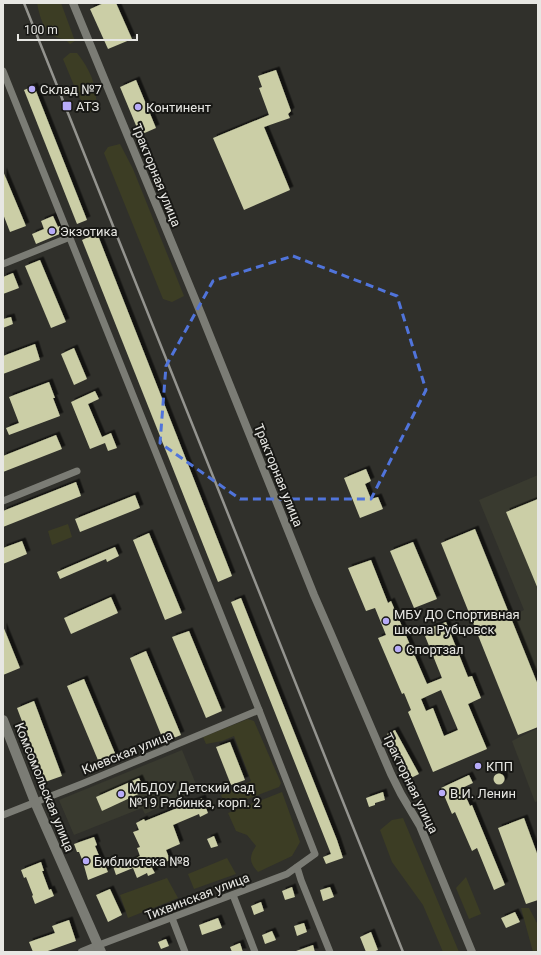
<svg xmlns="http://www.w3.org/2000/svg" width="541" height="955" viewBox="0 0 541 955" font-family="Roboto,sans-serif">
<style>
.built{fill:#393a2f}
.green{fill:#3c3d24}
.building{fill:#cbcea6;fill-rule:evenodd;filter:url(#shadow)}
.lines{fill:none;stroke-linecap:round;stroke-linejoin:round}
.minor{stroke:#7b7c75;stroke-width:7}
.tertiary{stroke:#7b7c75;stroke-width:8}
.secondary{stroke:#7b7c75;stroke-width:10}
.rail{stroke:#94948f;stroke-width:2.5}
.marked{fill:none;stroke:#5074db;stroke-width:3;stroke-dasharray:8 5;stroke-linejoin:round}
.poi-dot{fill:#b7abf8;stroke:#181815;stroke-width:1.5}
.labels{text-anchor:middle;stroke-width:4;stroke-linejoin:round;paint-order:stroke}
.poi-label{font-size:13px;fill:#e7e7e3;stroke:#181815;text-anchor:start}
.street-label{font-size:13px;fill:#e7e7e3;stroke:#181815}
</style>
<defs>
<filter id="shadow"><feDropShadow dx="3.5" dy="-3.5" stdDeviation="0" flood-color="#0009"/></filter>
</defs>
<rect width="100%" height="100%" fill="#30302b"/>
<!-- built -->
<g class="built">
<polygon points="538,475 538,685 510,617 524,610 479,500"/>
<polygon points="538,728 538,801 535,802 512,741"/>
<polygon points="182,750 198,789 145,814 142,808 74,835 59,800"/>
</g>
<!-- green -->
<g class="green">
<path d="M37,3H61L75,41L70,44L65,39C46,39 40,19 37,3Z"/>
<path d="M70,53H77C89,68 98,86 96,107L89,113L78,95L63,59Z"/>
<polygon points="120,144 133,169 184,296 172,302 163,299 104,153 108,147"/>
<polygon points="68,524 72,537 52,545 48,531"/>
<polygon points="248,719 254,721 281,783 279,787 226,807 221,795 251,781 234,736 222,741 206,744 203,737"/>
<path d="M282,792L300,842L292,856L258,872C249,863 249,856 256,846L247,835L236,831L228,813Z"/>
<polygon points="403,818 459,952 443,952 423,905 392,862 380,830 392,820"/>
<polygon points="227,858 236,874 194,889 188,874"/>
<polygon points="466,877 481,914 469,919 456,888"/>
<polygon points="167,878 178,898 128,918 120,895"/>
<polygon points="521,908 529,908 538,925 538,952 533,952"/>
</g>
<!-- building -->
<g class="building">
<polygon points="104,3 116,3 132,39 108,49 90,9"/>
<polygon points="276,70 291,111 288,114 290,118 264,127 290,190 244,210 213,138 269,115 259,88 262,87 258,76"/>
<polygon points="136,80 156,128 140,135 120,87"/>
<polygon points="34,86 87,220 77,224 24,90"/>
<polygon points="3,171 26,226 10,232 3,214"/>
<polygon points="53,216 58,227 60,226 62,233 36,244 32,234 44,229 41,221"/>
<polygon points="97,233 232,576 218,582 82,240"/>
<polygon points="40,260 66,322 51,328 25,266"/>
<polygon points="13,273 19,288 3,294 3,277"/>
<polygon points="11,317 13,324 3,328 3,319"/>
<polygon points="35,344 40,360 3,374 3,356"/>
<polygon points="74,348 87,379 74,385 61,354"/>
<polygon points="49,382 55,398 53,398 60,416 9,435 6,428 19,423 9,397"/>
<polygon points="95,391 99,399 88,404 102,437 111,433 117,448 108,451 105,443 90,449 71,402"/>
<polygon points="56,435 62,449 3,472 3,456"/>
<polygon points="366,469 371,481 365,484 371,499 378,497 383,509 360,518 344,478"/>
<polygon points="76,482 81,496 3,527 3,511"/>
<polygon points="135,495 140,508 80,532 75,519"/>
<polygon points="538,499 538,589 506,512"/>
<polygon points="475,529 538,685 538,727 518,735 441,543"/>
<polygon points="149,533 182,613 165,620 133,540"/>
<polygon points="22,541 27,554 3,564 3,548"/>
<polygon points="413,542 437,599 414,608 390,551"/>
<polygon points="115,547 119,556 107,562 106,559 60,579 57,572"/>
<path d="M371,560L388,603L391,601L427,684L442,678L423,631L446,622L468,677L472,676L481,698L468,704L487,749L433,772L408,712L411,710L404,693L402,694L378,638L386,635L375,608L366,611L348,568ZM441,690L458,730L444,736L433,708L426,711L421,699Z"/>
<polygon points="111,597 118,613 71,634 64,618"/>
<polygon points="241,598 337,840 343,858 326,864 323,857 331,854 231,602"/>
<polygon points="3,626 20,668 3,675"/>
<polygon points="189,631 222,711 206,718 172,637"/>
<polygon points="146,651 181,735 164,742 130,658"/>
<polygon points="84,679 117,758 100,765 67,686"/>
<polygon points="34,701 62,776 45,782 17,708"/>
<polygon points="395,730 419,774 411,778 387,734"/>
<polygon points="230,742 245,780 231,785 216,747"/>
<circle cx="499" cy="779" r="5.5"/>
<polygon points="469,775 473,783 462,788 470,806 472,805 505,885 494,890 477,848 472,851 455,812 452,814 441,788"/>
<polygon points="139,778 145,791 102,811 96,797"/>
<polygon points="383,792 385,800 375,803 375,805 369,807 366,798"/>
<polygon points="202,798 208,813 200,817 199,814 173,825 180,844 166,850 170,860 152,868 155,873 148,876 147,873 137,878 133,868 116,875 113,866 125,861 126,863 140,856 137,848 140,847 133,832 139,830 136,823 144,819 145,821"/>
<polygon points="524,818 538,856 538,900 526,904 498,828"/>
<polygon points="214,836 218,846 211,848 207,839"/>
<polygon points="94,837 97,845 95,846 103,865 105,865 108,872 88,880 83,862 79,852 77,852 74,844"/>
<polygon points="41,862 44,871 42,871 49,890 51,889 54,896 35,904 32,896 33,895 26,877 24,878 21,870"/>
<polygon points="292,887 295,897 285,900 282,891"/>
<polygon points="330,887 334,897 323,901 320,890"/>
<polygon points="110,889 122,915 108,922 96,895"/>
<polygon points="261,902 264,911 254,915 251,906"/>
<polygon points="515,912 520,922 506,928 501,918"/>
<polygon points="218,918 222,928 202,935 199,925"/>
<polygon points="69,920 76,941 45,952 33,952 29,942 55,933 52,926"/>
<polygon points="304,923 307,932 297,936 294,926"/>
<polygon points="272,931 276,940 265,944 262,935"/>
<polygon points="371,932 378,950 373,952 366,952 360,937"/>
<polygon points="166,939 169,946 161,949 158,942"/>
<polygon points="240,943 243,952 232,952 230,947"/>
<polygon points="313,945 315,952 296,952 296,951"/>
</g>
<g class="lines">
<!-- minor -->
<g class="minor">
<polyline points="3,71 259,710 315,854 287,874 99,945"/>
<polyline points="3,264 70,237"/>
<polyline points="3,501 77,471"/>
<polyline points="3,815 84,783 259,710"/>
<polyline points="297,867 301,880 330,952"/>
<polyline points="233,895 255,952"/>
<polyline points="172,918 185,952"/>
</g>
<!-- tertiary -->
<g class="tertiary">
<polyline points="73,3 202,316 314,595 331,634 391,774 401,794 420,826 472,952"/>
<polyline points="82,952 99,945"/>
</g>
<!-- secondary -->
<polyline class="secondary" points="3,720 35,802 101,952"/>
<!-- rail -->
<polyline class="rail" points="24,3 403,952"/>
</g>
<!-- marked area -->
<path class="marked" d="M293,256L397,296L426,390L371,499H240L160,443L166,366L213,281Z"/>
<!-- markers -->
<g class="poi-dot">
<circle cx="32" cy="89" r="4"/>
<rect x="62" y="101" width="10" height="10" rx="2"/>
<circle cx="138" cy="107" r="4"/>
<circle cx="52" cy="231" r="4"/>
<circle cx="386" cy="621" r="4"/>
<circle cx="398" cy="649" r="4"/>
<circle cx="478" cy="766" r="4"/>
<circle cx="442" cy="793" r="4"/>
<circle cx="121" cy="794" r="4"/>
<circle cx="86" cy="861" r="4"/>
</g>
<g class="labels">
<!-- poi labels -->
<g class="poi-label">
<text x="40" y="94">Склад №7</text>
<text x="76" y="111">АТЗ</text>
<text x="146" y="112">Континент</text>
<text x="60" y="236">Экзотика</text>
<text x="394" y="619">МБУ ДО Спортивная<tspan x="394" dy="15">школа Рубцовск</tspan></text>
<text x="406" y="654">Спортзал</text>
<text x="486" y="771">КПП</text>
<text x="129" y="792">МБДОУ Детский сад<tspan x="129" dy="15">№19 Рябинка, корп. 2</tspan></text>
<text x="450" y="798">В.И. Ленин</text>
<text x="94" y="866">Библиотека №8</text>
</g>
<!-- street labels -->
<g class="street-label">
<text transform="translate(157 175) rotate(68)" y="5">Тракторная улица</text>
<text transform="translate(279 475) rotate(68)" y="5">Тракторная улица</text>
<text transform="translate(127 752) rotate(-22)" y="5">Киевская улица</text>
<text transform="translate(411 783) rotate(64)" y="5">Тракторная улица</text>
<text transform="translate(45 787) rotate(68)" y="5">Комсомольская улица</text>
<text transform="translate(197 896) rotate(-21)" y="5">Тихвинская улица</text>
</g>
</g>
<!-- border -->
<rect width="541" height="955" fill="none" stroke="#e7e7e3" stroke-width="8"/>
<!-- scale -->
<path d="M18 34v6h119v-6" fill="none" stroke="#e7e7e3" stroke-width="2"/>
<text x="24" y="34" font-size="12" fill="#e7e7e3" stroke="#181815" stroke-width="3" paint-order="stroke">100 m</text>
</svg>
